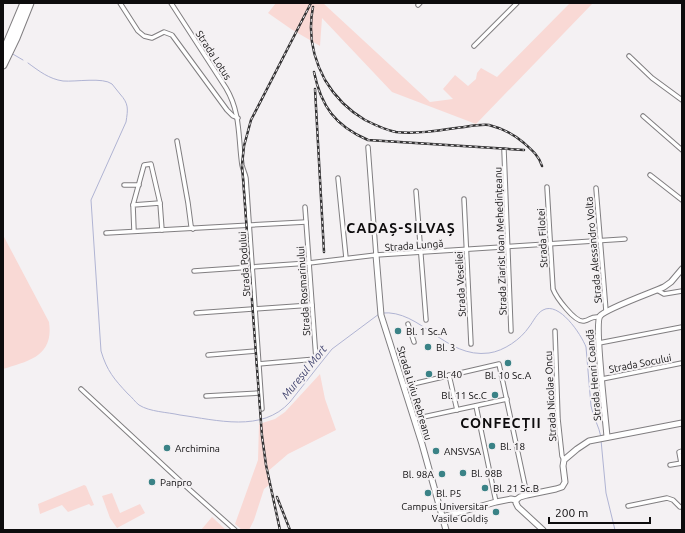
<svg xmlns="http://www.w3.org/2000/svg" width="685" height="533" viewBox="0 0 685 533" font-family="Ubuntu,sans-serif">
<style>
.green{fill:#f9d9d5}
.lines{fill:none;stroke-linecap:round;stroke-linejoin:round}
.stream{stroke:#b0b4d3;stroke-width:1}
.street-casing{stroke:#807e80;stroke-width:5.5}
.secondary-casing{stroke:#807e80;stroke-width:7}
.highway-casing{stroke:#807e80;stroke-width:9}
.street{stroke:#fff;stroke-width:3.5}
.secondary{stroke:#fff;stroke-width:5}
.highway{stroke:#fff;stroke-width:7}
.rail-casing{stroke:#333233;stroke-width:2.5}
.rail{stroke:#f4f1f3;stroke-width:1;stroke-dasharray:3;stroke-linecap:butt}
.poi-dot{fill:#3a8286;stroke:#f4f1f3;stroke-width:1.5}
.labels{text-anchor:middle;stroke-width:4;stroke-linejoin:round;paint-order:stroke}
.street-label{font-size:10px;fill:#0d0c0d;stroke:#f4f1f3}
.poi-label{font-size:10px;fill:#0d0c0d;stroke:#f4f1f3;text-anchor:start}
.water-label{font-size:11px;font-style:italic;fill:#3c3f6b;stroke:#f4f1f3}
.district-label{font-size:14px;font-weight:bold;letter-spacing:1px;fill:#0d0c0d;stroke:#f4f1f3}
</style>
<rect width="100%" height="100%" fill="#f4f1f3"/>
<!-- green -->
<g class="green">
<polygon points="276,3 323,3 430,102 453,99 443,89 455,75 468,86 476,79 477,73 481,68 497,77 570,3 593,3 476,124 392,92 322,18 320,46 291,29 268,13"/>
<path d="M3,235L49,322C54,356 29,361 3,369Z"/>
<polygon points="320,374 325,399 336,430 288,454 267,472 269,485 264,489 254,520 249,530 242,530 235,524 258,460 259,424 275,419 285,412"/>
<polygon points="84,485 86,486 94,505 91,506 89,504 68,512 62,505 40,514 38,504"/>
<polygon points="112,493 120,513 140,504 145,513 117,528 110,518 102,496"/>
<polygon points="212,517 226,530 201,530"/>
</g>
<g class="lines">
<!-- stream -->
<g class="stream">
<polyline points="11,53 23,60"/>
<path d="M28,63C39,71 49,79 63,81C76,82 103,77 112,84C115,87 117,91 120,94C129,104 128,109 126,122L91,200L101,351C107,371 114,379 128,394C132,397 135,402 139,405C150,412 167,412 180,415C217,420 262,433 290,402L320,364L332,349L379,314"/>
<path d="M382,313C421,309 445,359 489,353C504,351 521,339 529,327C533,322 537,313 543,310C559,301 581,334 586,347L591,406C593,417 599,426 601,437"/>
<polyline points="601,440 606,493 615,530"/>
</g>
<defs>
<g id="street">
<polyline points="120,3 138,31 144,36 152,38 164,32 172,35 227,110 233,116 238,118"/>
<path d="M171,3L226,88C241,113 238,138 242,165C243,170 245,173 246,178L262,409"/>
<polyline points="418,5 420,3"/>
<polyline points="474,46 517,3"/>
<polyline points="629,56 652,78 682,100"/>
<polyline points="643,116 682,150"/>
<polyline points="177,141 188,203 191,226 193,229"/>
<polyline points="368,147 376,255"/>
<polyline points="504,150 511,331"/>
<polyline points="650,175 682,200"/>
<polyline points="338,178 346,258"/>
<polyline points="124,185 139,185"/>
<path d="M547,187L553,289C556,297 575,323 584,321C591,320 590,316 599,317"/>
<polyline points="596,188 606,311"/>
<polyline points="416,191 426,320"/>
<polyline points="464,199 471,344"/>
<polyline points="133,205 144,165 151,164 160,203"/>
<polyline points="134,231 133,205 160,203 162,230"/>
<polyline points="106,233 306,222"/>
<polyline points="194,271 309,263 376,255 625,239"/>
<polyline points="657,290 664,294 682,291"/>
<polyline points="196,313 312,305"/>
<polyline points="408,324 414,342"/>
<polyline points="555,331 558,419 562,456 564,460"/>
<polyline points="599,343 682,327"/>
<polyline points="208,355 257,351"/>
<polyline points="258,364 316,359 305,207"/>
<polyline points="449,375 457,410"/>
<polyline points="602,379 682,363"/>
<polyline points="404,386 499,364 527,495"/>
<polyline points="81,389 190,490 235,530"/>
<polyline points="206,396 260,393"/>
<polyline points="476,406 496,502"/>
<polyline points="414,419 507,399"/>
<polyline points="681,463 679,452 682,451"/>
<polyline points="670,465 682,463"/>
<polyline points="628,506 667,498 673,500 680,507 682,507"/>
</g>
<g id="secondary">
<polyline points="376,255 381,315 422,444 446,530"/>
<path d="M607,437C606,421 594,324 600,316C605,309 653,292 664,287L671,282L682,269"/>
<polyline points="516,500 516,503 518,507 543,530"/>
<polyline points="442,517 496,502 511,499 516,500 520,497 527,495 556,489 562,487 565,482 563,466 564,460 577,449 589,441 682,423"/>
</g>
<g id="highway">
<polyline points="3,53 24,3"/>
<polyline points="3,65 16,38 30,3"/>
</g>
</defs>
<!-- street casing -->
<use href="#street" class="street-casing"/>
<!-- secondary casing -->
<use href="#secondary" class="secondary-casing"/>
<!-- highway casing -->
<use href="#highway" class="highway-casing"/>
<!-- street -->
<use href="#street" class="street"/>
<!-- secondary -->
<use href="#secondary" class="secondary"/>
<!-- highway -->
<use href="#highway" class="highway"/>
<defs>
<g id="rail">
<path d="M313,7C308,32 313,58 325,80C335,97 348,110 365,120C375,125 385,130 396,132C416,134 436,131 456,128C466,127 479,124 489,125C501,128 515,135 524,143C532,150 539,156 542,166"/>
<path d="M314,72C321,106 335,126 368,140L524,150"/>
<polyline points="315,89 324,252"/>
<polyline points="277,497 290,530"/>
<polyline points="280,530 266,465 262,436 242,165 244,146 251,120 311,3"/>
</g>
</defs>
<!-- rail casing -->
<use href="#rail" class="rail-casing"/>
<!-- rail -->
<use href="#rail" class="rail"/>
</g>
<!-- markers -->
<g class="poi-dot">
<circle cx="398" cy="331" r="4"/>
<circle cx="428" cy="347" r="4"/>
<circle cx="508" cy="363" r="4"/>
<circle cx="429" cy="374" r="4"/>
<circle cx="495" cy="395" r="4"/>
<circle cx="492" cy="446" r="4"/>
<circle cx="167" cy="448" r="4"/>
<circle cx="436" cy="451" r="4"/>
<circle cx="463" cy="473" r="4"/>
<circle cx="442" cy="474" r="4"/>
<circle cx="152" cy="482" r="4"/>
<circle cx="485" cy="488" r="4"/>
<circle cx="428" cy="493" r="4"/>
<circle cx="496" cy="512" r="4"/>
</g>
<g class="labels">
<!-- street labels -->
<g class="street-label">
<text transform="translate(214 55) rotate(57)" y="4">Strada Lotus</text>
<text transform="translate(542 238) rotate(-93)" y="4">Strada Filotei</text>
<text transform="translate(500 241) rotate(-92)" y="4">Strada Ziarist Ioan Mehedințeanu</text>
<text transform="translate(414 245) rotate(-4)" y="4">Strada Lungă</text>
<text transform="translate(593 250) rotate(-95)" y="4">Strada Alessandro Volta</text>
<text transform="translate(244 264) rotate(-94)" y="4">Strada Podului</text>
<text transform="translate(460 284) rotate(-93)" y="4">Strada Veseliei</text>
<text transform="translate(303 291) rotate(-94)" y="4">Strada Rosmarinului</text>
<text transform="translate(640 363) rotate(-11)" y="4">Strada Socului</text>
<text transform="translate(593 375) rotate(-95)" y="4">Strada Henri Coandă</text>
<text transform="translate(415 393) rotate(73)" y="4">Strada Liviu Rebreanu</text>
<text transform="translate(550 396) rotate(-93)" y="4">Strada Nicolae Oncu</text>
</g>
<!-- poi labels -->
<g class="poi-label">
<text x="406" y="335">Bl. 1 Sc.A</text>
<text x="436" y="351">Bl. 3</text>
<text x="437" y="378">Bl. 40</text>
<text x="508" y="379" text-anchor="middle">Bl. 10 Sc.A</text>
<text x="487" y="399" text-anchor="end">Bl. 11 Sc.C</text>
<text x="500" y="450">Bl. 18</text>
<text x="175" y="452">Archimina</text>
<text x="444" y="455">ANSVSA</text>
<text x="471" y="477">Bl. 98B</text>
<text x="434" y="478" text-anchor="end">Bl. 98A</text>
<text x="160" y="486">Panpro</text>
<text x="493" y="492">Bl. 21 Sc.B</text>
<text x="436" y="497">Bl. P5</text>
<text x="488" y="510" text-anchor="end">Campus Universitar<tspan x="488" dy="12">Vasile Goldiș</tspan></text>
</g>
<!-- water labels -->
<g class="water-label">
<text transform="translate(304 372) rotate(-51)" y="4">Mureșul Mort</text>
</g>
<!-- district labels -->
<g class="district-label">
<text x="401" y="233">CADAȘ-SILVAȘ</text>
<text x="501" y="428">CONFECȚII</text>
</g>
</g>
<!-- border -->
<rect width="685" height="533" fill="none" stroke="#0d0c0d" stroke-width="8"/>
<!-- scale -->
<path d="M549 517v6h101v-6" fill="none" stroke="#0d0c0d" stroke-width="2"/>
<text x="555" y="517" font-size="12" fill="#0d0c0d" stroke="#f4f1f3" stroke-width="3" paint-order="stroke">200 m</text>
</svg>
